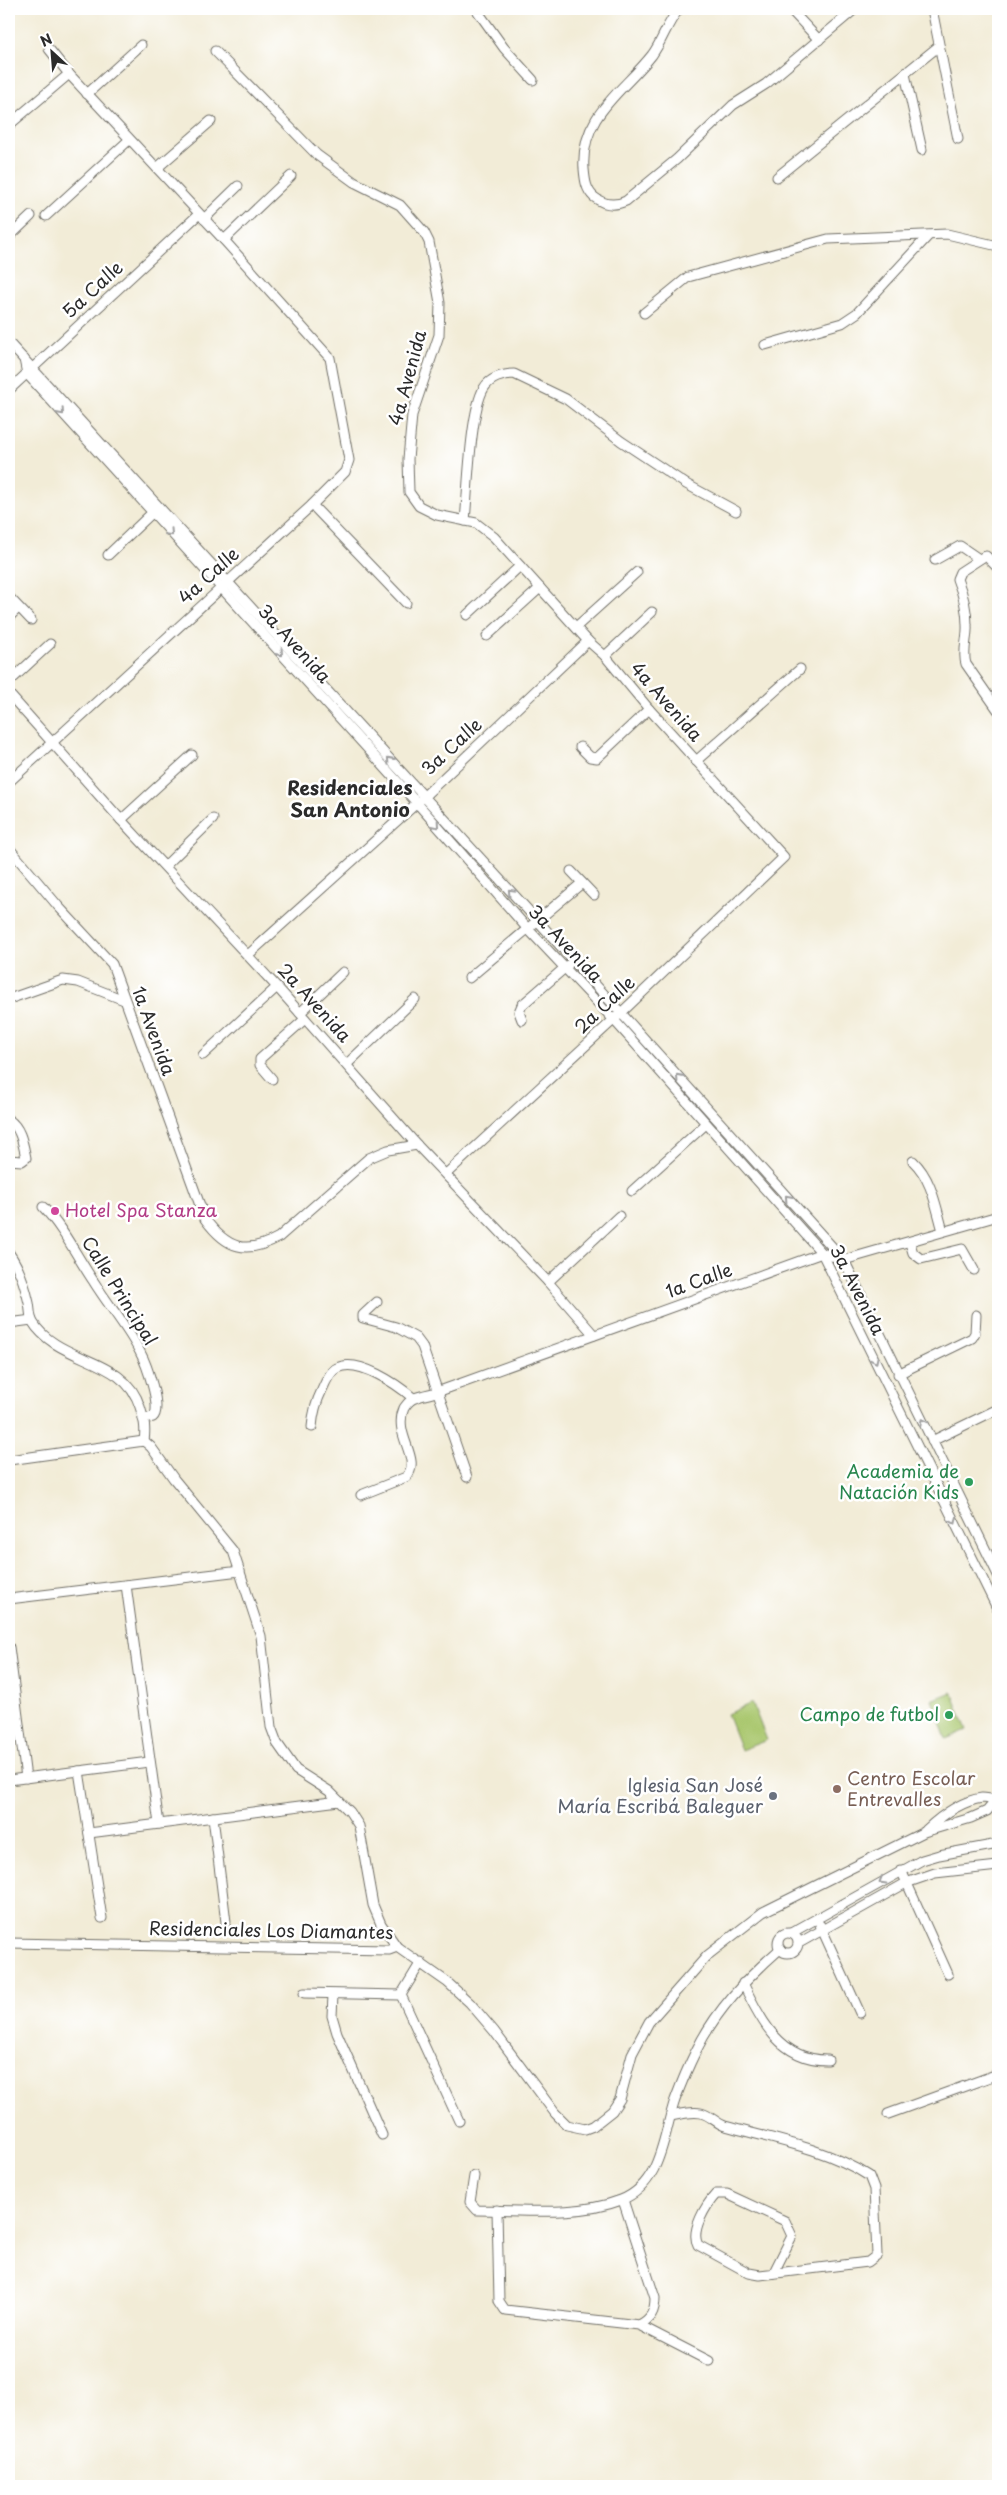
<svg xmlns="http://www.w3.org/2000/svg" width="1007" height="2495" viewBox="0 0 1007 2495" font-family="'Playpen Sans',sans-serif">
<style>
.green{fill:#aac86f;stroke:#6a7a4d}
.lines{fill:none;stroke-linecap:round;stroke-linejoin:round}
.minor-casing{stroke:#716f67;stroke-width:11}
.minor{stroke:#fff;stroke-width:9}
.oneway{stroke:#a0a0a0}
.hotel-dot{fill:#d1479c;stroke:#fff;stroke-width:2}
.leisure-dot{fill:#2e9e5b;stroke:#fff;stroke-width:2}
.education-dot{fill:#8d6e63;stroke:#fff;stroke-width:2}
.worship-dot{fill:#6b7280;stroke:#fff;stroke-width:2}
.labels{text-anchor:middle;stroke-width:5;stroke-linejoin:round;paint-order:stroke}
.street-label{font-size:18px;fill:#2b2b2b;stroke:#fff}
.hotel-label{font-size:18px;fill:#b23c85;stroke:#fff;text-anchor:start}
.leisure-label{font-size:18px;fill:#27864d;stroke:#fff;text-anchor:end}
.education-label{font-size:18px;fill:#785e54;stroke:#fff;text-anchor:start}
.worship-label{font-size:18px;fill:#5b616d;stroke:#fff;text-anchor:end}
.neighbourhood-label{font-size:19px;font-weight:bold;fill:#2b2b2b;stroke:#fff}
</style>
<rect width="100%" height="100%" fill="#fff"/>
<filter id="ink" filterUnits="userSpaceOnUse"><feTurbulence type="fractalNoise" baseFrequency=".02" numOctaves="2"/><feDisplacementMap in="SourceGraphic" scale="10" xChannelSelector="R" yChannelSelector="G"/><feConvolveMatrix kernelMatrix="1 2 1 2 8 2 1 2 1" color-interpolation-filters="sRGB"/></filter>
<filter id="wash" filterUnits="userSpaceOnUse"><feTurbulence type="fractalNoise" baseFrequency=".0096" numOctaves="4" result="noise"/><feDisplacementMap in="SourceGraphic" scale="20" xChannelSelector="R" yChannelSelector="G"/><feGaussianBlur stdDeviation="1.12" result="paint"/><feColorMatrix in="noise" values="0 0 0 0 0 0 0 0 0 0 0 0 0 0 0 0 0 1.4 0 .05"/><feComposite in="paint" operator="in"/></filter>
<g filter="url(#wash)">
<rect width="100%" height="100%" fill="#f2ecd7"/>
<!-- green -->
<g class="green">
<polygon points="952,1692 967,1730 946,1739 932,1700"/>
<polygon points="752,1703 767,1740 741,1750 727,1714"/>
</g>
</g>
<g filter="url(#ink)">
<g class="lines">
<defs>
<g id="minor">
<polyline points="476,9 504,48 533,80"/>
<path d="M679,9C667,23 663,40 652,55C624,91 580,115 584,169C585,180 586,190 594,197C604,205 615,206 626,201L677,159L733,105L766,84L855,9"/>
<polyline points="790,9 819,40"/>
<polyline points="932,9 958,139"/>
<polyline points="215,51 317,155 354,182 400,205 424,232 429,242 440,303 439,335 412,415 408,459 409,492 419,506 437,515 476,523 494,537 588,641 605,656 649,709 784,857 621,1013 446,1174"/>
<polyline points="905,74 922,150"/>
<polyline points="87,94 141,45"/>
<polyline points="9,125 69,74"/>
<polyline points="157,168 211,121"/>
<polyline points="777,177 939,46"/>
<polyline points="46,216 129,140"/>
<polyline points="204,219 238,186"/>
<polyline points="9,237 31,216"/>
<polyline points="224,240 291,176"/>
<polyline points="644,313 688,277 828,239 947,234 998,246"/>
<polyline points="9,343 537,920 844,1260 998,1575"/>
<polyline points="765,345 842,323 857,313 928,236"/>
<polyline points="24,359 27,374 417,803 527,928 614,1020 822,1253 998,1610"/>
<polyline points="9,390 199,214"/>
<polyline points="312,505 406,603"/>
<path d="M465,521C468,491 470,411 484,388C490,378 503,374 514,374L566,399L621,441L686,484L736,511"/>
<polyline points="108,555 152,513"/>
<polyline points="935,560 960,546 979,559"/>
<path d="M998,568L986,556L983,557L960,572L957,579C963,594 967,609 967,625C968,638 962,651 966,664L998,710"/>
<polyline points="9,597 31,620"/>
<polyline points="467,615 520,566"/>
<polyline points="9,617 18,608"/>
<polyline points="576,627 637,572"/>
<polyline points="487,636 540,588"/>
<polyline points="605,656 652,612"/>
<polyline points="9,682 50,644"/>
<polyline points="9,694 121,820 277,987 417,1145 548,1282 594,1335"/>
<polyline points="580,747 590,757 597,758 649,709"/>
<polyline points="696,761 800,669"/>
<polyline points="9,782 312,505 345,472 349,460 330,358 224,240 69,74 49,49"/>
<polyline points="121,820 192,755"/>
<path d="M9,848L58,906L112,964L205,1219C227,1249 246,1255 279,1237L369,1158L388,1150L417,1145"/>
<polyline points="165,866 213,819"/>
<polyline points="571,871 594,895"/>
<polyline points="248,955 417,803 588,641"/>
<polyline points="469,978 582,883"/>
<polyline points="9,999 63,980 78,982 124,1000"/>
<polyline points="300,1013 343,972"/>
<polyline points="522,1020 519,1012 522,1005 568,965"/>
<polyline points="203,1055 277,987"/>
<polyline points="347,1064 415,999"/>
<polyline points="272,1079 260,1065 260,1059 305,1019"/>
<path d="M9,1120C21,1128 23,1144 26,1158L22,1161L9,1160"/>
<path d="M913,1161C932,1179 936,1207 943,1231"/>
<polyline points="632,1191 706,1124"/>
<path d="M43,1207C64,1229 77,1257 94,1282C109,1306 128,1328 140,1352C146,1363 163,1409 153,1417L143,1419"/>
<polyline points="910,1243 913,1253 921,1259 962,1249 974,1270"/>
<path d="M9,1253C19,1267 25,1285 29,1303C30,1308 30,1316 32,1321C58,1364 125,1356 140,1407C144,1419 146,1428 144,1441"/>
<polyline points="548,1282 619,1216"/>
<polyline points="377,1302 363,1315 363,1318 396,1327 416,1338 422,1346 467,1477"/>
<polyline points="9,1323 32,1320"/>
<polyline points="898,1374 972,1338 975,1333 976,1315"/>
<path d="M312,1427C313,1414 316,1402 322,1390C325,1383 330,1371 337,1368C358,1357 398,1385 413,1398"/>
<polyline points="144,1441 151,1447 174,1479 233,1551 261,1636 271,1727 277,1743 296,1770 329,1791 350,1812 359,1826 373,1905 381,1924 397,1947 447,1982 470,2003 494,2031 555,2113 567,2125 585,2129 593,2126 612,2111 620,2099 632,2054 649,2022 708,1955 763,1912 924,1832 971,1818 987,1811 996,1800"/>
<polyline points="932,1441 998,1409"/>
<polyline points="9,1460 144,1441"/>
<path d="M361,1495L406,1477C423,1459 392,1435 404,1408C407,1404 409,1400 415,1398C422,1395 430,1394 437,1392L822,1253L844,1260L998,1216"/>
<polyline points="126,1585 159,1824"/>
<polyline points="9,1599 240,1571"/>
<polyline points="9,1647 26,1778"/>
<polyline points="79,1771 102,1918"/>
<polyline points="9,1780 149,1762"/>
<polyline points="213,1817 226,1922"/>
<path d="M926,1830C941,1816 961,1801 982,1798C987,1798 993,1800 998,1800"/>
<polyline points="89,1833 339,1801"/>
<polyline points="901,1870 948,1974"/>
<polyline points="820,1925 860,2013"/>
<circle cx="788" cy="1943" r="10"/>
<polyline points="791,1933 922,1860 939,1855 998,1844"/>
<polyline points="9,1943 389,1950 397,1947"/>
<polyline points="799,1943 906,1883 935,1873 998,1866"/>
<polyline points="421,1962 401,1995 459,2121"/>
<path d="M743,1983C760,2020 781,2061 828,2060"/>
<polyline points="304,1993 401,1995"/>
<polyline points="333,1995 332,2016 337,2033 382,2135"/>
<polyline points="888,2114 998,2074"/>
<path d="M671,2116C680,2114 692,2111 701,2113C710,2115 716,2123 725,2126C773,2139 827,2149 869,2176L874,2189L877,2255L868,2262L760,2275L749,2273L698,2245C690,2231 706,2205 716,2194H727L785,2221L792,2236L774,2272"/>
<path d="M474,2176L470,2202L477,2210C524,2210 577,2217 621,2200C662,2184 663,2135 675,2100C681,2084 688,2067 696,2051C716,2010 746,1979 780,1949"/>
<path d="M497,2210L499,2301L505,2310L639,2325C651,2319 655,2311 655,2298L623,2200"/>
<polyline points="639,2325 709,2361"/>
</g>
</defs>
<!-- minor casing -->
<use href="#minor" class="minor-casing"/>
<!-- minor -->
<use href="#minor" class="minor"/>
</g>
<!-- one-way arrows -->
<defs><path id="oneway-chevron" d="M-2-3.5L2.5 0L-2 3.5" fill="none" stroke-width="1.6" stroke-linecap="round" stroke-linejoin="round" transform="scale(1.25)"/></defs>
<g class="oneway">
<use href="#oneway-chevron" transform="translate(61 412) rotate(48)"/>
<use href="#oneway-chevron" transform="translate(170 533) rotate(47)"/>
<use href="#oneway-chevron" transform="translate(280 653) rotate(48)"/>
<use href="#oneway-chevron" transform="translate(390 760) rotate(-132)"/>
<use href="#oneway-chevron" transform="translate(436 825) rotate(49)"/>
<use href="#oneway-chevron" transform="translate(511 892) rotate(-133)"/>
<use href="#oneway-chevron" transform="translate(679 1077) rotate(-132)"/>
<use href="#oneway-chevron" transform="translate(788 1198) rotate(-132)"/>
<use href="#oneway-chevron" transform="translate(875 1360) rotate(64)"/>
<use href="#oneway-chevron" transform="translate(923 1422) rotate(-117)"/>
<use href="#oneway-chevron" transform="translate(954 1521) rotate(64)"/>
<use href="#oneway-chevron" transform="translate(882 1881) rotate(150)"/>
</g>
</g>
<!-- markers -->
<circle class="hotel-dot" cx="55" cy="1211" r="5"/>
<g class="leisure-dot">
<circle cx="969" cy="1482" r="5"/>
<circle cx="949" cy="1715" r="5"/>
</g>
<circle class="education-dot" cx="837" cy="1789" r="5"/>
<circle class="worship-dot" cx="773" cy="1796" r="5"/>
<g class="labels">
<!-- street labels -->
<g class="street-label">
<text transform="translate(93 290) rotate(-43)" y="6">5a Calle</text>
<text transform="translate(408 378) rotate(-75)" y="6">4a Avenida</text>
<text transform="translate(209 576) rotate(-42)" y="6">4a Calle</text>
<text transform="translate(294 644) rotate(48)" y="6">3a Avenida</text>
<text transform="translate(666 702) rotate(49)" y="6">4a Avenida</text>
<text transform="translate(452 747) rotate(-43)" y="6">3a Calle</text>
<text transform="translate(565 944) rotate(47)" y="6">3a Avenida</text>
<text transform="translate(314 1003) rotate(48)" y="6">2a Avenida</text>
<text transform="translate(605 1005) rotate(-43)" y="6">2a Calle</text>
<text transform="translate(153 1031) rotate(70)" y="6">1a Avenida</text>
<text transform="translate(699 1281) rotate(-20)" y="6">1a Calle</text>
<text transform="translate(857 1290) rotate(63)" y="6">3a Avenida</text>
<text transform="translate(119 1291) rotate(58)" y="6">Calle Principal</text>
<text transform="translate(271 1931) rotate(1)" y="6">Residenciales Los Diamantes</text>
</g>
<!-- hotel labels -->
<g class="hotel-label">
<text x="65" y="1217">Hotel Spa Stanza</text>
</g>
<!-- leisure labels -->
<g class="leisure-label">
<text x="959" y="1478">Academia de<tspan x="959" dy="21">Natación Kids</tspan></text>
<text x="939" y="1721">Campo de futbol</text>
</g>
<!-- education labels -->
<g class="education-label">
<text x="847" y="1785">Centro Escolar<tspan x="847" dy="21">Entrevalles</tspan></text>
</g>
<!-- worship labels -->
<g class="worship-label">
<text x="763" y="1792">Iglesia San José<tspan x="763" dy="21">María Escribá Baleguer</tspan></text>
</g>
<!-- neighbourhood labels -->
<g class="neighbourhood-label">
<text x="350" y="795">Residenciales<tspan x="350" dy="22">San Antonio</tspan></text>
</g>
</g>
<!-- margin -->
<rect width="1007" height="2495" fill="none" stroke="#fff" stroke-width="30"/>
<!-- north arrow -->
<g transform="translate(52 52) rotate(334)" stroke="#ffffff" stroke-width="4" paint-order="stroke">
<path d="M0-4L9 19L0 12L-9 19Z" fill="#2b2b2b"/>
<text y="-8" font-size="14" font-weight="bold" text-anchor="middle" fill="#2b2b2b">N</text>
</g>
</svg>
